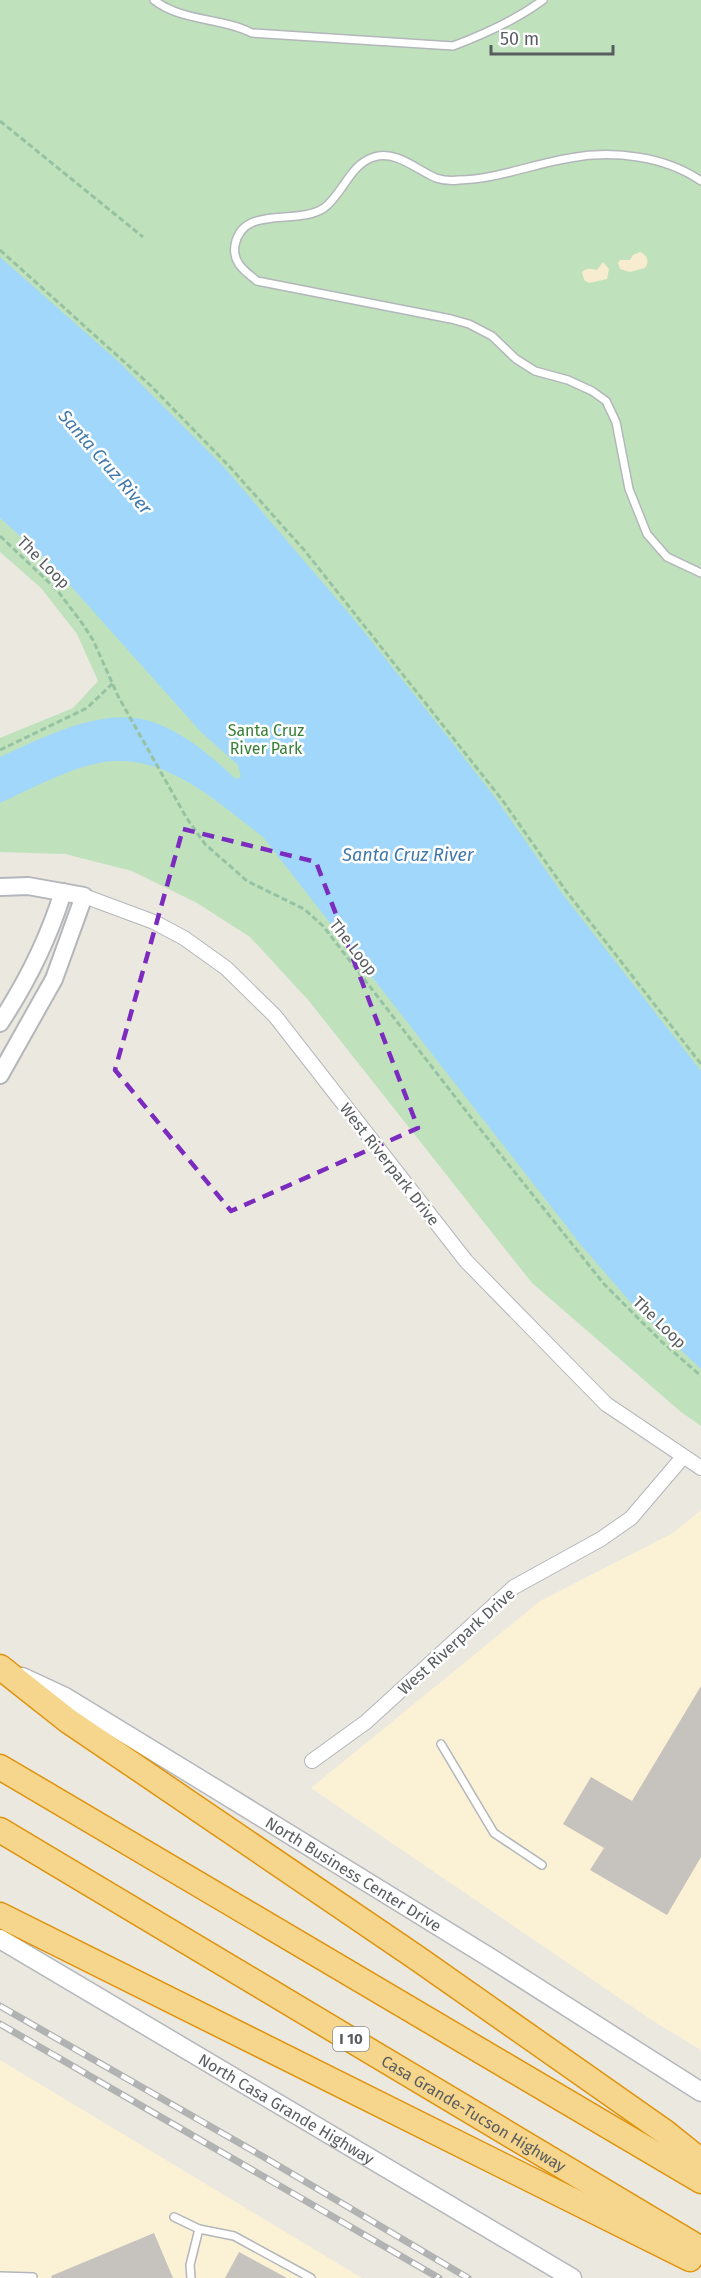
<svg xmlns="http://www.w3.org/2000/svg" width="701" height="2278" viewBox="0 0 701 2278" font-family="'Fira Sans',sans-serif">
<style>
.commercial{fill:#fbf1d5}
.green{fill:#bfe2bd}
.sand{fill:#f7eccf}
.water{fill:#a1d7fa}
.building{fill:#c6c3be}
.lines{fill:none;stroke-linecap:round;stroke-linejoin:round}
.service-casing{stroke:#b3b6ba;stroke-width:10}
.minor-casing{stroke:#b3b6ba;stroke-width:16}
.tertiary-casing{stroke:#b3b6ba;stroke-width:20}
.secondary-casing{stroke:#b4b7bc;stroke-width:21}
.motorway-casing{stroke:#df930c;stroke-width:27}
.path{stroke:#97c2a1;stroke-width:3;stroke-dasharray:6 3;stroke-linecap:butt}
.service{stroke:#fff;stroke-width:7}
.minor{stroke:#fff;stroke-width:14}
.tertiary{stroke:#fff;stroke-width:16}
.secondary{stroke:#fff;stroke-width:18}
.motorway{stroke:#f6d68c;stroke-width:24}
.rail-casing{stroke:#b1b2b2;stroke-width:7}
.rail{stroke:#fff;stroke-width:4.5;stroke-dasharray:14;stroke-linecap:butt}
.marked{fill:none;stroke:#7b2cbf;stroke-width:4.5;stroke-dasharray:12 8;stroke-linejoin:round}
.labels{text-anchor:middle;stroke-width:5;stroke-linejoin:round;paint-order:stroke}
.shield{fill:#fff;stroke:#8b8e90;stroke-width:1.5}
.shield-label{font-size:15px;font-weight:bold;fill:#595d60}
.street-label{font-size:16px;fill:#595d60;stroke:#fff}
.park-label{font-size:16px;fill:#388038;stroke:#fff}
.water-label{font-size:18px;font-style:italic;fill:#4179aa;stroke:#fff}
</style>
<rect width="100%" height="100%" fill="#ebe8e0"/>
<!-- commercial -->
<g class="commercial">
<polygon points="701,1510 701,2050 653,2021 311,1788 540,1601 673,1533"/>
<polygon points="0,2060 362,2278 0,2278"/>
</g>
<!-- green -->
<polygon class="green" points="0,0 701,0 701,1426 681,1412 532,1283 309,1001 250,937 197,903 132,871 65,854 0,852 0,738 73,708 98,681 77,634 41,588 0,552"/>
<!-- sand -->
<g class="sand">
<path d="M640,252C647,255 650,261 645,268L630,272L620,269L618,263L620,260H630L633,255Z"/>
<path d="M603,262L609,269L607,279L589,283L584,280L582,272C588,267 590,269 597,270Z"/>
</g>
<!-- water -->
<path class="water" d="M0,257L120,363L223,466L353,618L440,727L494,796L564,896L701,1071V1369L634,1306L581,1245L263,837C221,805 172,759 116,761C82,761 31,789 0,803V757C43,737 106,705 153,722C186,734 211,756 236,779L241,777L238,765L201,732L52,565L0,518Z"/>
<!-- building -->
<g class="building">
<polygon points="701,1686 701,1857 667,1915 590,1870 604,1848 563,1824 591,1777 632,1801"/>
<polygon points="154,2233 173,2278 52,2278 51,2276"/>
<polygon points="239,2252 287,2278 225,2278"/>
</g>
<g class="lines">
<defs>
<g id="service">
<path d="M154,0C182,22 221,17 252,33L453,46C485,34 516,20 543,0"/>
<path d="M701,181C665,156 613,150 570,158C533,164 497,179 459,180C452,181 442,180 436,178C417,170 396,150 374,157C350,164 343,194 324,208C297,226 243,204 235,245C232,263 245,271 257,281L451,319L469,324L492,336L516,359L535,371L568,380L592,391L606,401L616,422L629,489L647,534L667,557L701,573"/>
<polyline points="441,1744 494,1833 542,1865"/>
<polyline points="174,2217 199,2229 234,2236 311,2278"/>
<polyline points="0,2276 33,2277"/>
<polyline points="191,2278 190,2265 199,2229"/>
</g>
<g id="minor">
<polyline points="84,896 154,922 184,938 226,968 275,1016 466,1261 606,1404 701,1468"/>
<polyline points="312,1761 366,1722 514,1587 601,1539 631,1518 683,1457"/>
</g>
<g id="tertiary">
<polyline points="0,887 28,886 84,896 54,979 0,1075"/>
<path d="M0,1023C27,982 48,940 63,892"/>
</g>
<g id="secondary">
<path id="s1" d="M22,1677L65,1697L224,1794L492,1959L701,2092"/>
<path id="s2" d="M0,1939L572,2278"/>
</g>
<g id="motorway">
<polyline points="0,1667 67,1720 417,1958 665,2132 701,2161"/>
<polyline points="0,1767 701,2181"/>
<path id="s3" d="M0,1830L701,2249"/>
<polyline points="0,1915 690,2259"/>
</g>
</defs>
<!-- service casing -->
<use href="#service" class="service-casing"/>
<!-- minor casing -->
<use href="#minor" class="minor-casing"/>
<!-- tertiary casing -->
<use href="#tertiary" class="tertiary-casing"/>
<!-- secondary casing -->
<use href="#secondary" class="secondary-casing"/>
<!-- motorway casing -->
<use href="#motorway" class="motorway-casing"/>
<!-- path -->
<g class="path">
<polyline points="0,121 143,237"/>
<polyline points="0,250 150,385 229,466 305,551 503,801 566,891 701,1064"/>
<polyline points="0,536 57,590 82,623 93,640 118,696 186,817 205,844 247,881 304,909 323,926 473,1120 604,1284 661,1341 701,1376"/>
<polyline points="0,750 87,708 113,683"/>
</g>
<!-- service -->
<use href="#service" class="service"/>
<!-- minor -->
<use href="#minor" class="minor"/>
<!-- tertiary -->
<use href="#tertiary" class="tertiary"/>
<!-- secondary -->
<use href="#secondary" class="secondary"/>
<!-- motorway -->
<use href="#motorway" class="motorway"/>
<defs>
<g id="rail">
<polyline points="0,2006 262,2156 468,2278"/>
<polyline points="0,2024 439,2278"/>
</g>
</defs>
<!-- rail casing -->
<use href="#rail" class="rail-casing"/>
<!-- rail -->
<use href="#rail" class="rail"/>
</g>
<!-- marked area -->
<path class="marked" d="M183,829L316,862L418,1128L231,1211L115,1070Z"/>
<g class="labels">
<!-- shield labels -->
<rect class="shield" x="333" y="2027" width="36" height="24" rx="4.5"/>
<g class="shield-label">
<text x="351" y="2044">I 10</text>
</g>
<!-- street labels -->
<g class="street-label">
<text transform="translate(44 562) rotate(45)" y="6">The Loop</text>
<text transform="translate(354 947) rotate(52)" y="6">The Loop</text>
<text transform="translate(390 1164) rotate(52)" y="6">West Riverpark Drive</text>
<text transform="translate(660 1322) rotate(44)" y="6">The Loop</text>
<text transform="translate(456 1641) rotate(-42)" y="6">West Riverpark Drive</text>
<text dy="6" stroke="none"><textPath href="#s1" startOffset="386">North Business Center Drive</textPath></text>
<text dy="6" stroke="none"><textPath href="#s2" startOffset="333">North Casa Grande Highway</textPath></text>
<text dy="6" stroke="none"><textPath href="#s3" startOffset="552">Casa Grande-Tucson Highway</textPath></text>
</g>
<!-- park labels -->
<g class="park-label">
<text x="266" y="736">Santa Cruz<tspan x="266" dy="18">River Park</tspan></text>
</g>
<!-- water labels -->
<g class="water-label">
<text transform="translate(105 462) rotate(49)" y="6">Santa Cruz River</text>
<text x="408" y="861">Santa Cruz River</text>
</g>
</g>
<!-- scale -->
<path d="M491 45v9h122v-9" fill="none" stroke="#595d60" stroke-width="3"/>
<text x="500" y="45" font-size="18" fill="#595d60" stroke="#ffffff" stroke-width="4.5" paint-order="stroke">50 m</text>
</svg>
